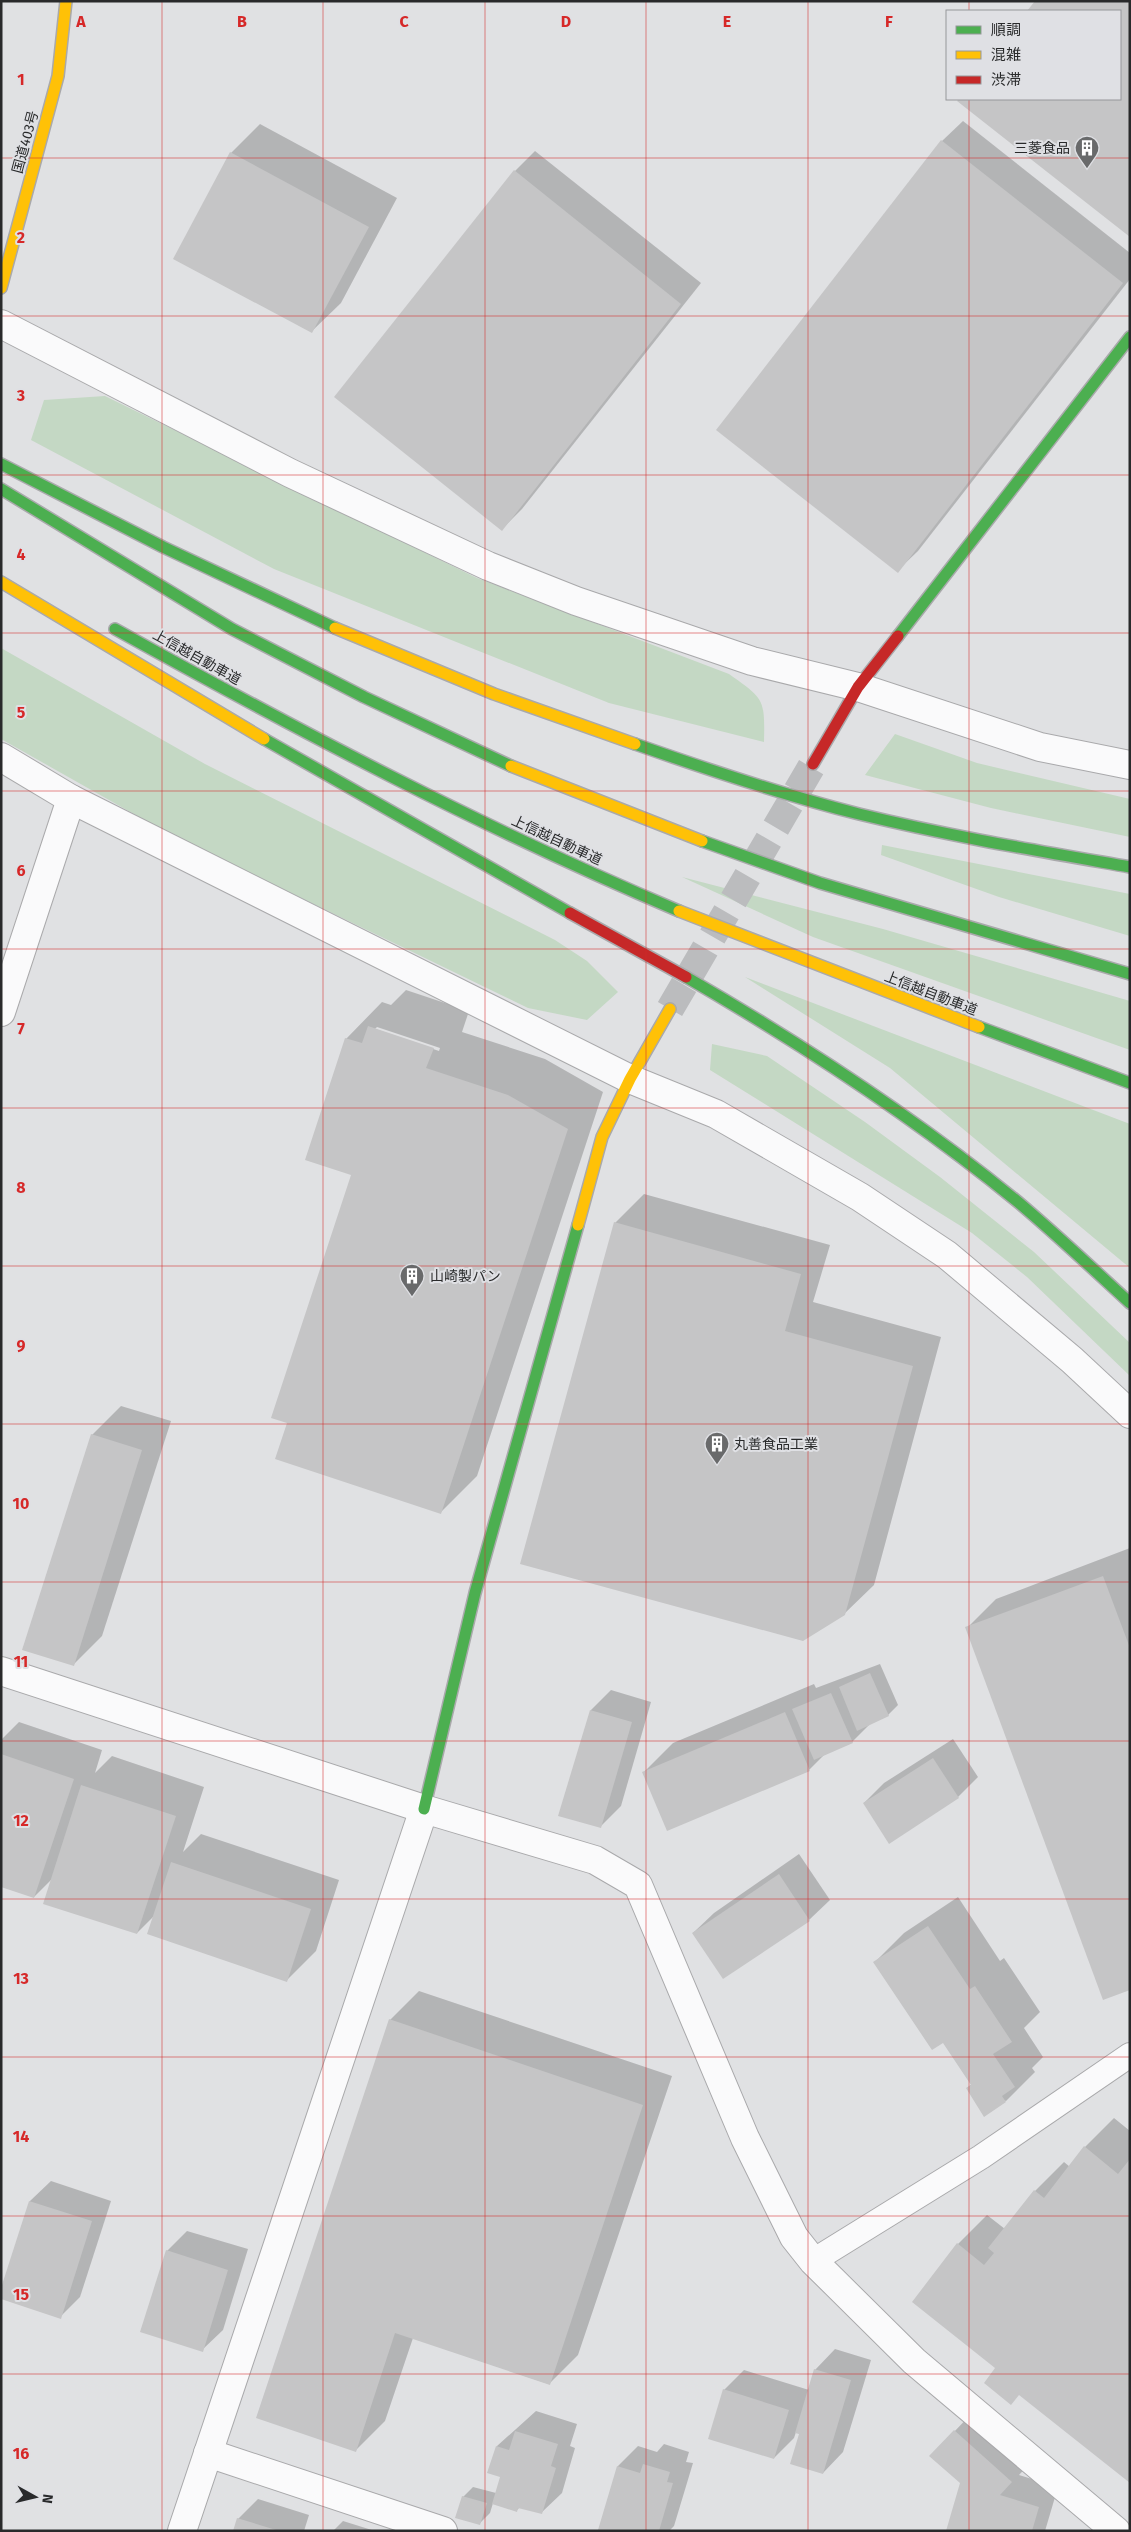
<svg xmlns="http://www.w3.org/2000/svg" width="1131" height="2532" viewBox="0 0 1131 2532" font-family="'Fira Sans','Noto Sans JP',sans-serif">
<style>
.green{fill:#c4d8c4}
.shadow{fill:#0003;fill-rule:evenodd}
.building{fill:#c5c5c6}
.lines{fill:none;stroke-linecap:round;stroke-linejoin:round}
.secondary-tunnel{stroke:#bbbcbe;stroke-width:28;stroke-dasharray:28 14;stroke-linecap:butt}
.lane-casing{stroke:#a9a9ab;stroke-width:26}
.street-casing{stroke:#a9a9ab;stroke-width:30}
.fast-casing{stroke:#a9a9ab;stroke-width:14}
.slow-casing{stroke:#a9a9ab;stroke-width:14}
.jam-casing{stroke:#a9a9ab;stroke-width:14}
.lane{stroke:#fafafb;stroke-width:24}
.street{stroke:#fafafb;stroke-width:28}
.fast{stroke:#4caf50;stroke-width:11}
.slow{stroke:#ffc107;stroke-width:11}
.jam{stroke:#c62828;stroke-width:11}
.grid{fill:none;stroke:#d62828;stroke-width:1;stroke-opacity:0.55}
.labels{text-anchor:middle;stroke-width:4;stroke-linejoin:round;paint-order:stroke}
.street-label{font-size:14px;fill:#292a2b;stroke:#dfe0e4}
.poi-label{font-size:14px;fill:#292a2b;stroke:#dfe0e4;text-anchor:start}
.grid-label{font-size:16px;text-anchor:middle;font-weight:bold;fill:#d62828;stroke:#dfe0e4;stroke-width:4;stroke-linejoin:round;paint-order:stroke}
</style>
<rect width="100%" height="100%" fill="#e0e1e3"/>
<!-- green -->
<g class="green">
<path d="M105,396L477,578L729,674C764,699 765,698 764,742L609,703L274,569L31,440L44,400Z"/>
<polygon points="1,648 205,764 555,940 587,961 618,992 587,1020 528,1008 171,835 1,739"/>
<polygon points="895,734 977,763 1130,799 1130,837 991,808 865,775"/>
<polygon points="882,845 1130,894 1130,936 999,897 881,855"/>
<polygon points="682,877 883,929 1130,1001 1130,1050 813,937"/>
<polygon points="745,977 1130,1124 1130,1268 890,1068"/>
<polygon points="712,1044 767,1056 865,1122 940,1177 1034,1252 1130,1343 1130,1376 1027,1277 972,1233 710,1070"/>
</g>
<!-- shadow -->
<g class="shadow">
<polygon points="1037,1 1130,1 1130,235 959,101 961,99 1120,99 1120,11 1029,11"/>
<polygon points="963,121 1130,253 1130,279 918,551 897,571 942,141"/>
<polygon points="260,124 397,198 341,303 311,332 231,153"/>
<polygon points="535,151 701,283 522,509 502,529 515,171"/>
<path d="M406,990L469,1011L462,1032L545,1059L603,1092L477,1476L440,1513L289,1422L353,1174L346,1039L382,1002L391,1005ZM377,1027L440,1048L439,1051L375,1029Z"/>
<polygon points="644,1194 830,1245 813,1302 941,1337 874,1585 844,1614 615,1223"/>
<polygon points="121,1406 171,1421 102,1636 73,1665 92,1435"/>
<polygon points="1130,1548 1130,1988 967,1628 996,1599"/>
<polygon points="880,1664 898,1705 888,1715 871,1723 852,1742 826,1753 809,1770 644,1772 673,1743 814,1684 816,1688"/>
<polygon points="611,1690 651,1702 621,1806 600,1827 591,1710"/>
<polygon points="19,1722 102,1750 95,1773 112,1756 204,1787 183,1852 201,1834 339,1880 316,1951 287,1980 155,1915 137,1933 53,1878 34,1897 1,1886 1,1740"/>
<polygon points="953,1739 978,1777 958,1797 864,1803 884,1783"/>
<polygon points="799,1854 830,1900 809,1920 724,1977 693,1933 714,1913"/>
<polygon points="958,1897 1000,1961 1004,1958 1040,2012 1024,2028 1043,2057 1032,2068 1035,2072 1006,2101 967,2088 972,2084 944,2041 875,1962 904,1933"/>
<polygon points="419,1991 672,2076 578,2355 549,2384 413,2338 385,2421 356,2450 390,2020"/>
<polygon points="1114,2118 1130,2131 1130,2482 997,2368 958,2244 987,2215 1005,2229 1035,2191 1064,2162 1070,2167 1085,2147"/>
<polygon points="51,2181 111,2201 80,2297 60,2317 1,2292 30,2201"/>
<polygon points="187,2231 248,2249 223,2330 202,2350 167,2251"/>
<polygon points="835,2349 871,2360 843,2452 823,2473 800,2434 796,2432 794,2438 774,2458 724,2390 744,2370 809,2390 815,2370"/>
<polygon points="975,2410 1032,2461 1019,2475 1058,2487 1045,2531 947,2531 962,2483 931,2456"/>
<polygon points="536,2411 577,2424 570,2446 575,2448 562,2493 541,2513 520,2507 517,2510 493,2503 490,2513 480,2523 463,2497 473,2487 496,2493 502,2476 497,2446"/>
<polygon points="664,2444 689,2452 686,2462 693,2463 674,2526 669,2531 599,2529 618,2466 638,2446 657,2452"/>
<polygon points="258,2499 309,2515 304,2531 234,2531 238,2519"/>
<polygon points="343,2521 375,2531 333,2531"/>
</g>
<!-- building -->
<g class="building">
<polygon points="1035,1 1130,1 1130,237 957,101 959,99 1120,99 1120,11 1027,11"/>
<polygon points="941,140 1123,283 898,573 716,430"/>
<polygon points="230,152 369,227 312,333 173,259"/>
<polygon points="514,170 681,304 502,531 334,397"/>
<polygon points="368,1026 434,1048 426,1068 508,1095 568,1129 441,1514 275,1459 287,1423 271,1418 351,1175 305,1160 345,1038 362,1043"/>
<polygon points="614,1222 801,1274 785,1331 913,1366 845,1615 803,1641 520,1564"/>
<polygon points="91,1434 142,1450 74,1666 22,1650"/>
<polygon points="1103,1576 1130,1648 1130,1990 1103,2000 965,1627"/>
<polygon points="870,1673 889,1716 857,1731 839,1687"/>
<polygon points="831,1693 853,1743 814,1760 792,1709"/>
<polygon points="590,1710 632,1722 601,1828 558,1816"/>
<polygon points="785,1712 810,1771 667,1831 642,1772"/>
<polygon points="1,1754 74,1779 34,1898 1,1887"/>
<polygon points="933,1758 959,1798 889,1844 863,1803"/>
<polygon points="81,1785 176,1816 137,1934 43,1904"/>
<polygon points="171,1862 311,1909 287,1982 147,1934"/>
<polygon points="779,1874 810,1921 723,1979 692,1933"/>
<polygon points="928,1926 970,1989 975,1986 1012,2042 993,2054 1015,2087 1002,2096 1006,2102 984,2117 966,2088 971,2085 943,2043 932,2050 873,1962"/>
<polygon points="389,2019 643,2105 550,2385 395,2333 356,2452 256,2418"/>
<polygon points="1084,2146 1118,2174 1130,2159 1130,2483 1019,2395 1011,2405 984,2383 995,2368 912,2302 957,2243 984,2265 994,2253 988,2248 1034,2190 1044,2198"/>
<polygon points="29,2201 92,2221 61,2319 1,2299 1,2288"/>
<polygon points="166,2250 228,2270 203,2352 140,2332"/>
<polygon points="814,2369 851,2380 823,2474 790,2464 799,2434 795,2433"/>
<polygon points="723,2389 789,2410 774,2459 708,2439"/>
<polygon points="954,2430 1012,2482 1000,2495 1039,2507 1032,2531 946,2531 960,2483 929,2456"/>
<polygon points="515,2431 558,2444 551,2466 556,2468 542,2514 518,2508 517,2512 492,2504 500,2477 487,2473 496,2446 509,2450"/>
<polygon points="643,2464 670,2472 667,2482 673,2483 659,2531 598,2530 617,2466 640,2473"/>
<polygon points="462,2496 487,2503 480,2525 455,2518"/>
<polygon points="237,2518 276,2530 276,2531 233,2531"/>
</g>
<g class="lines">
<!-- secondary-tunnel -->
<polyline class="secondary-tunnel" points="670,1009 813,764"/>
<defs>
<polyline id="lane" points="813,2261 981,2157 1130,2055"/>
<g id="street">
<polyline points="1,324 290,473 488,566 576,601 752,661 858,687 1040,747 1130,765"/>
<polyline points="1,757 71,799 630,1079 716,1114 860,1197 947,1255 1072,1360 1130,1414"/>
<polyline points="1,1012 71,799"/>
<polyline points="1,1671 424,1809 595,1860 638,1885 745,2138 794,2237 813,2261 914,2361 1116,2531"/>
<polyline points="208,2453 443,2531"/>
<polyline points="182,2531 424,1809"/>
</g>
<g id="fast">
<polyline points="1,464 163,547 335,628"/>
<polyline points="1,489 232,629 364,697 511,766"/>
<path d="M115,629C299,731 485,829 679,911"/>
<polyline points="898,636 1130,337"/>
<polyline points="264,739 570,913"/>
<path d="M635,744C709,770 783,795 859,814C949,836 1039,851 1130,867"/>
<polyline points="702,841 820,883 1130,974"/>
<path d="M686,977C802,1044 914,1117 1018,1202C1056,1234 1093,1269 1130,1303"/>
<polyline points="979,1027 1130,1083"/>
<polyline points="424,1809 475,1593 578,1225"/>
</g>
<g id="slow">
<polyline points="1,288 58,76 66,1"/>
<polyline points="1,582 264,739"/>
<polyline points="335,628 494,694 635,744"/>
<polyline points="511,766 702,841"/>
<polyline points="679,911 979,1027"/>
<polyline points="578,1225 602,1137 630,1079 670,1009"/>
</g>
<g id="jam">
<polyline points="813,764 858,687 898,636"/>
<polyline points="570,913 686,977"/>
</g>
</defs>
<!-- lane casing -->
<use href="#lane" class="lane-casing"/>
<!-- street casing -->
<use href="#street" class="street-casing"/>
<!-- fast casing -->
<use href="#fast" class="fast-casing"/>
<!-- slow casing -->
<use href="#slow" class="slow-casing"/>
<!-- jam casing -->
<use href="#jam" class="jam-casing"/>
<!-- lane -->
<use href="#lane" class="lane"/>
<!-- street -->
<use href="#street" class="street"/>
<!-- fast -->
<use href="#fast" class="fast"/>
<!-- slow -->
<use href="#slow" class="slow"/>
<!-- jam -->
<use href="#jam" class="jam"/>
</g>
<!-- grid -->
<path class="grid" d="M162,1V2531M323,1V2531M485,1V2531M646,1V2531M808,1V2531M969,1V11M969,99V2531M1,158H1130M1,316H1130M1,475H1130M1,633H1130M1,791H1130M1,949H1130M1,1108H1130M1,1266H1130M1,1424H1130M1,1582H1130M1,1741H1130M1,1899H1130M1,2057H1130M1,2216H1130M1,2374H1130"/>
<!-- icons -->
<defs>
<symbol id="building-pin" viewBox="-11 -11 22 30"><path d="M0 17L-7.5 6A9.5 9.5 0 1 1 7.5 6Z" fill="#696a6b" stroke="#dfe0e4"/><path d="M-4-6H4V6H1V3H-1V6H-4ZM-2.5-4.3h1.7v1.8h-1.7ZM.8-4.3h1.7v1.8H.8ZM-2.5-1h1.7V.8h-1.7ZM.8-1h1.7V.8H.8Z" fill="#fff"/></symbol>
</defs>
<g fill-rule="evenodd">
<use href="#building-pin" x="1073" y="134" width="28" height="38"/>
<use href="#building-pin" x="398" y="1262" width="28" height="38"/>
<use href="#building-pin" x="703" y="1430" width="28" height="38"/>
</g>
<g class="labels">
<!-- street labels -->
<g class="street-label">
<text transform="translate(25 142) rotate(-75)" y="5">国道403号</text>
<text transform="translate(197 657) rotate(29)" y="5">上信越自動車道</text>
<text transform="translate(557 840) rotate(25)" y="5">上信越自動車道</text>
<text transform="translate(931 993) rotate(21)" y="5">上信越自動車道</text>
</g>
<!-- poi labels -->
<g class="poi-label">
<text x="1070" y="153" text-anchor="end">三菱食品</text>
<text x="430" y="1281">山崎製パン</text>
<text x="734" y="1449">丸善食品工業</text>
</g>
</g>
<g class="grid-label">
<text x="81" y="27">A</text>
<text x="242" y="27">B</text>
<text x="404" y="27">C</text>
<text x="566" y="27">D</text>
<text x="727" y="27">E</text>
<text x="889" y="27">F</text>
<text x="21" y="85">1</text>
<text x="21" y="243">2</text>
<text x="21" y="401">3</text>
<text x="21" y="560">4</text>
<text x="21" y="718">5</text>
<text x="21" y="876">6</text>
<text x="21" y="1034">7</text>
<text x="21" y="1193">8</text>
<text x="21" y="1351">9</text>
<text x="21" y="1509">10</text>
<text x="21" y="1667">11</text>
<text x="21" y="1826">12</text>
<text x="21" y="1984">13</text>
<text x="21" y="2142">14</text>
<text x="21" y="2300">15</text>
<text x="21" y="2459">16</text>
</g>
<!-- border -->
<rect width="1131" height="2532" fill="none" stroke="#292a2b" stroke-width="5"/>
<!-- legend -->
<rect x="946" y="10" width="175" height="90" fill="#dfe0e4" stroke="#96979a"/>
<rect x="956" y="26" width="25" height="8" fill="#4caf50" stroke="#96979a"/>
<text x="991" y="35" font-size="15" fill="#292a2b">順調</text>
<rect x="956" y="51" width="25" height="8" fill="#ffc107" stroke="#96979a"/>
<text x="991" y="60" font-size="15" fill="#292a2b">混雑</text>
<rect x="956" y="76" width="25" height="8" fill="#c62828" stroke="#96979a"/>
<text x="991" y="85" font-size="15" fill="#292a2b">渋滞</text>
<!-- north arrow -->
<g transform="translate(35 2497) rotate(98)" stroke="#dfe0e4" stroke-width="4" paint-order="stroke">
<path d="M0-4L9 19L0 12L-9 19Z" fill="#292a2b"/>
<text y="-8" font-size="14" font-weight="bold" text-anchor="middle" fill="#292a2b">N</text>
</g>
</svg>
